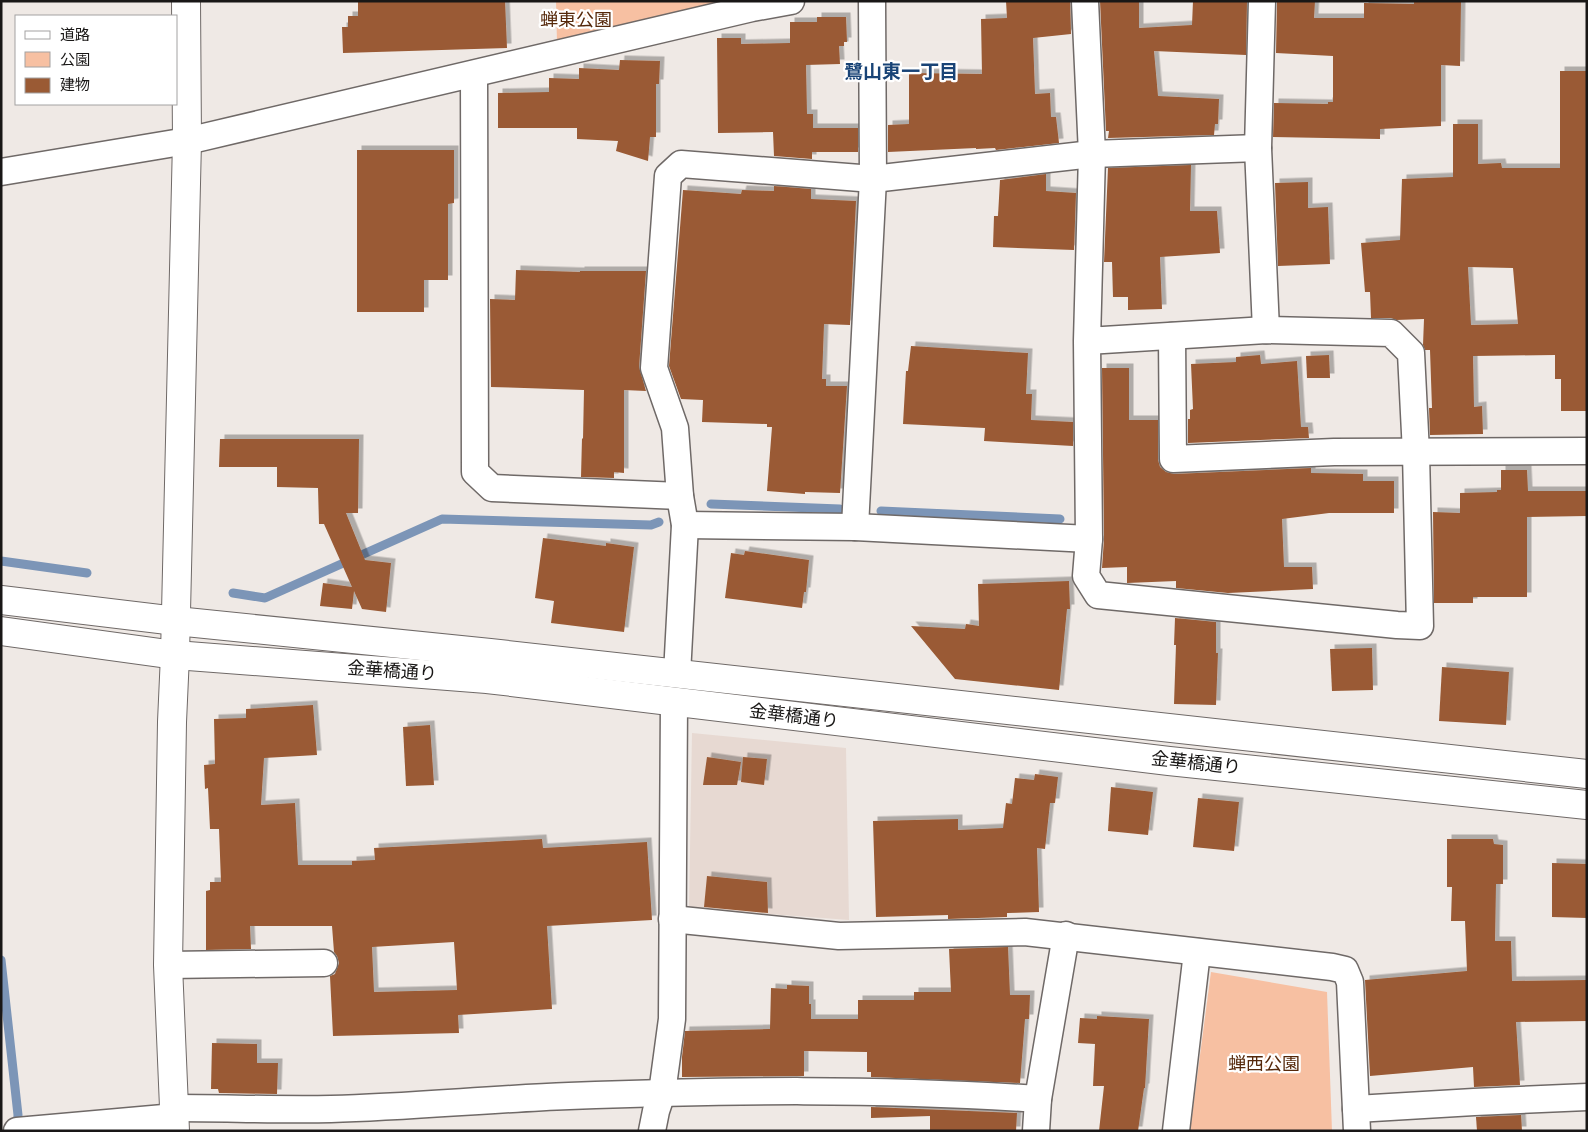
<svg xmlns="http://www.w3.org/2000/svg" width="1588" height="1132" viewBox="0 0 1588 1132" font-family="Overpass,'Noto Sans JP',sans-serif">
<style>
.built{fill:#e7d9d2}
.green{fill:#f7c0a2}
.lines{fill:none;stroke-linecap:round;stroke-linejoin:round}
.stream{stroke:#7c95b7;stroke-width:9}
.building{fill:#9a5a34;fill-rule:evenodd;filter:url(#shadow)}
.minor-casing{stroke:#6f6967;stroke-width:29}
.tertiary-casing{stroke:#6f6967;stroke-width:30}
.minor{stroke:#fff;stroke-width:26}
.tertiary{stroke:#fff;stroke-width:28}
.labels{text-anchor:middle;stroke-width:4.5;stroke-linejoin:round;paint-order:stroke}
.park-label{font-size:18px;fill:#55280a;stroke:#fff}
.street-label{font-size:18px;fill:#191716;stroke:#fff}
.neighbourhood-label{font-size:19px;font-weight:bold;fill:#184376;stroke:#fff}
</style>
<defs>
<filter id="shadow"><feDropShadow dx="4.5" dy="-4.5" stdDeviation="0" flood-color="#0004"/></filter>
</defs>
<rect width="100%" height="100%" fill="#efe9e5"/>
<!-- built -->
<polygon class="built" points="692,733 846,748 849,920 689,908"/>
<!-- green -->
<g class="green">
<polygon points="556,1 732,1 557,43"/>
<polygon points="1211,972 1327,992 1332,1131 1190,1131"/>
</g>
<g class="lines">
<!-- stream -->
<g class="stream">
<polyline points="711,504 840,509"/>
<polyline points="881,511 1060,519"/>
<polyline points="1,561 87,573"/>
<polyline points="233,593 265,598 442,519 651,525 659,522"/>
<polyline points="1,960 18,1115 17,1129"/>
</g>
</g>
<!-- building -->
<g class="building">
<polygon points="358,1 505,1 507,48 343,53 342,27 348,27 348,16 358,16"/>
<polygon points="1006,1 1070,1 1071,34 1033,38 1035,94 1050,93 1051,117 1056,117 1059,143 996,150 995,148 976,149 976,148 888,152 888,125 909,124 909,73 982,74 981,19 1007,18"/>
<polygon points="1100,1 1139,1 1139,28 1192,25 1193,1 1247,1 1246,55 1154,51 1158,96 1219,99 1218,124 1215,124 1214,135 1108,138 1109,131 1106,131"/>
<polygon points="1277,1 1315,1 1314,18 1364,18 1364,3 1414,4 1414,1 1461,1 1460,66 1441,65 1441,126 1380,129 1380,139 1273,137 1274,103 1328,104 1328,102 1333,102 1333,56 1276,53"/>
<polygon points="817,17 846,17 847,42 844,42 844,46 839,46 840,64 806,65 807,114 813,114 813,128 858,128 858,152 812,152 812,159 774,156 773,132 718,133 717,38 741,38 741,44 790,43 790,22 817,22"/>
<polygon points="620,60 660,61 659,84 656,84 656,137 650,137 648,161 616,151 618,141 577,139 577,128 498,128 498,93 549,92 549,78 579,79 579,68 619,70"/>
<path d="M1560,71H1587V411H1561V379H1555V355L1473,356L1474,407L1482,406L1483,434L1430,435L1429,408H1432L1430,350H1425L1423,345L1424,319L1396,320L1391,318H1371L1370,292H1365L1361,243L1400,240L1402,179L1453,177V124H1478V164L1501,163L1502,168H1560ZM1468,267L1513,268L1518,324L1471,325Z"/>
<polygon points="357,150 454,150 454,203 448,204 448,280 424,280 424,312 357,312"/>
<polygon points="1191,165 1190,211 1217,211 1220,253 1160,257 1162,309 1128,310 1128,297 1113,297 1112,262 1104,262 1108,168"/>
<polygon points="1046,174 1046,191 1076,193 1074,250 993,247 994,216 998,216 1000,180"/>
<polygon points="1308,182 1308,208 1328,207 1330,264 1278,266 1275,183"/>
<polygon points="774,186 811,189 811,199 856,201 850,325 824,324 822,379 826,379 826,386 847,386 840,493 805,492 805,494 767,491 772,427 767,427 767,424 702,422 703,400 681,399 669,366 683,190 741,194 742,190 774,191"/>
<polygon points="516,270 580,272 580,271 646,271 639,367 646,391 624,390 624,473 614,472 614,478 581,477 582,438 583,439 584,390 491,387 490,299 515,300"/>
<polygon points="911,346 1028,353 1026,394 1032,394 1031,420 1073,422 1073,446 984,441 985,428 903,424 906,371 908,371"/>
<polygon points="1260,355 1261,364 1297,361 1301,427 1308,427 1309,438 1188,443 1188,419 1190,419 1190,410 1193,409 1191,364 1236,362 1236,357"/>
<polygon points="1329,355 1330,378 1307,378 1306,356"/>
<polygon points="1102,368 1129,368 1129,420 1158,420 1158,460 1160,467 1166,472 1174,474 1311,468 1311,473 1363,474 1363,481 1394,481 1394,513 1329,513 1282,519 1284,567 1312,567 1313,589 1228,593 1176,588 1176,581 1127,583 1127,567 1102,568 1104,539"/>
<polygon points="220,439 359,439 358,513 346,513 365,560 391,563 386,612 362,609 354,591 352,609 320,606 323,583 352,587 324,524 319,524 318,488 277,487 277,467 219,467"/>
<polygon points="1501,470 1527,470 1528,491 1587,491 1587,516 1527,517 1527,597 1473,597 1473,603 1434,603 1433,512 1460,513 1460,493 1497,492 1497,490 1501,490"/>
<polygon points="543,538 606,546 606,543 634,547 624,632 551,623 554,601 535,598"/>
<polygon points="745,551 809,560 806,592 804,592 802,608 725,598 731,553 744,555"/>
<polygon points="1069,581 1070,609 1067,609 1059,690 955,679 911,626 965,629 966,624 979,626 978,584"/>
<polygon points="1175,618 1216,622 1216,653 1218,653 1216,705 1174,704 1176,645 1174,645"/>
<polygon points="1372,648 1373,690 1332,691 1330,649"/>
<polygon points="1442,667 1509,672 1506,725 1439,721"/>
<path d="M313,705L317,755L264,758L261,805L295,803L298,865H352V861L375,860L374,848L542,839L543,848L647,842L652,920L547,926L552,1009L458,1015L459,1033L333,1036L330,976L335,974L339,963L337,956L334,952L332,926H250L251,949L206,950V891L210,890V882H221L219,829H210L208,788L205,789L204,765L215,764L214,719L246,718V709ZM454,942L457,990L374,992L372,947Z"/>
<polygon points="430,725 434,785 406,786 403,727"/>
<polygon points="707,757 741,762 737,785 703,785"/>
<polygon points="743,757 767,759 764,785 741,782"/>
<polygon points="1035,774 1058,777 1055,803 1050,803 1045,849 1037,848 1039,912 1007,913 1007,917 948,919 948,915 876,917 873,821 958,819 958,830 1003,828 1006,803 1012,804 1015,778 1034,780"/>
<polygon points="1111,787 1153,792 1148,835 1108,831"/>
<polygon points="1198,798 1239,802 1234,851 1193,847"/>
<polygon points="1447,839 1493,839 1494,844 1503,845 1503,884 1496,884 1495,941 1511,941 1512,981 1587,980 1587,1021 1516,1022 1520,1085 1474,1087 1473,1067 1370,1076 1365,980 1467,971 1465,921 1451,921 1452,887 1447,887"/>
<polygon points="1552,863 1587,864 1587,918 1552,917"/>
<polygon points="707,876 767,882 768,913 704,907"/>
<polygon points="1008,947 1010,995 1030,995 1029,1019 1025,1019 1020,1083 871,1077 871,1072 867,1072 867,1052 804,1051 804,1076 682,1077 682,1057 685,1031 770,1029 771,988 787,989 787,985 809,986 809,1004 811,1004 811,1019 858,1019 858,1000 914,1000 914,992 951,992 949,949"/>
<polygon points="1097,1016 1149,1019 1145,1088 1144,1088 1138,1131 1099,1131 1104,1086 1093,1086 1095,1044 1078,1043 1080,1018 1097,1019"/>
<polygon points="212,1043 257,1044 257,1063 278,1063 277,1094 219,1093 218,1089 211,1089"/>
<polygon points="871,1107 1017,1113 1016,1131 930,1131 930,1116 871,1118"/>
<polygon points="1521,1115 1522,1131 1477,1131 1476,1117"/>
</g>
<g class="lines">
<defs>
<g id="minor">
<polyline points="1085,1 1092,154 1087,341 1089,539 1086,576 1098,595 1397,625 1420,626 1416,453 1411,353 1391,333 1266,330 1087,341"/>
<polyline points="1262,1 1258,148 1266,330"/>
<polyline points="474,74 475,472 492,488 680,496"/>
<polyline points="1,172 187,141 752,8 791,1"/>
<polyline points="1172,336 1173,459 1334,452 1587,451"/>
<polyline points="685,525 855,527 1089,539"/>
<polyline points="855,527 873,179 872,1"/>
<polyline points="677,674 685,525 680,496 675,428 654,368 668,176 681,164 873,179 1092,154 1258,148"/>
<polyline points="672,919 839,936 1025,932 1332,967 1345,970 1350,982 1357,1131"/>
<polyline points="168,965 324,963"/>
<path d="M175,1108C227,1108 279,1110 331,1109C410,1107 490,1099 569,1096C725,1090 882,1088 1038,1099"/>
<polyline points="1356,1109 1474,1102 1587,1097"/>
<polyline points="17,1131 175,1117"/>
<polyline points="652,1131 656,1111 662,1093 672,1019 674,702"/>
<polyline points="1036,1131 1038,1099 1066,935"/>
<polyline points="1176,1131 1197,952"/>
</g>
<g id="tertiary">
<polyline points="1,600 176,621 490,653 1587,774"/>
<polyline points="1,631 175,655 487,679 1169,761 1587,805"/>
<polyline points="175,1131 168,965 172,722 175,655 187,141 186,1"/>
</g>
</defs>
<!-- minor casing -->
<use href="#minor" class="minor-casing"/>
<!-- tertiary casing -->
<use href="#tertiary" class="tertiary-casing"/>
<!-- minor -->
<use href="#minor" class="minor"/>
<!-- tertiary -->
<use href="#tertiary" class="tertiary"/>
</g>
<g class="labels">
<!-- park labels -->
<g class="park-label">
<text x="576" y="26">蝉東公園</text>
<text x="1264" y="1070">蝉西公園</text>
</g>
<!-- street labels -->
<g class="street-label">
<text transform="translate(392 671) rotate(4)" y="6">金華橋通り</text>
<text transform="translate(794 716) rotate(7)" y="6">金華橋通り</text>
<text transform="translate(1196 763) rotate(6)" y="6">金華橋通り</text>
</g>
<!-- neighbourhood labels -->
<g class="neighbourhood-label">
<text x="901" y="78">鷺山東一丁目</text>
</g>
</g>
<!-- border -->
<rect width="1588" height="1132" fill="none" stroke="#191716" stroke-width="5"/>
<!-- legend -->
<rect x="15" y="15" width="162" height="90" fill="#ffffff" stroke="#a3a2a2"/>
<rect x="25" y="31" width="25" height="8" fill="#ffffff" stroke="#a3a2a2"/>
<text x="60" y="40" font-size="15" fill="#191716">道路</text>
<rect x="25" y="52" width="25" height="15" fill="#f7c0a2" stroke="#a3a2a2"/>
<text x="60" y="65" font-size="15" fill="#191716">公園</text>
<rect x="25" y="78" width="25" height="15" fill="#9a5a34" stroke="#a3a2a2"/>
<text x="60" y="90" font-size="15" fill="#191716">建物</text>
</svg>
